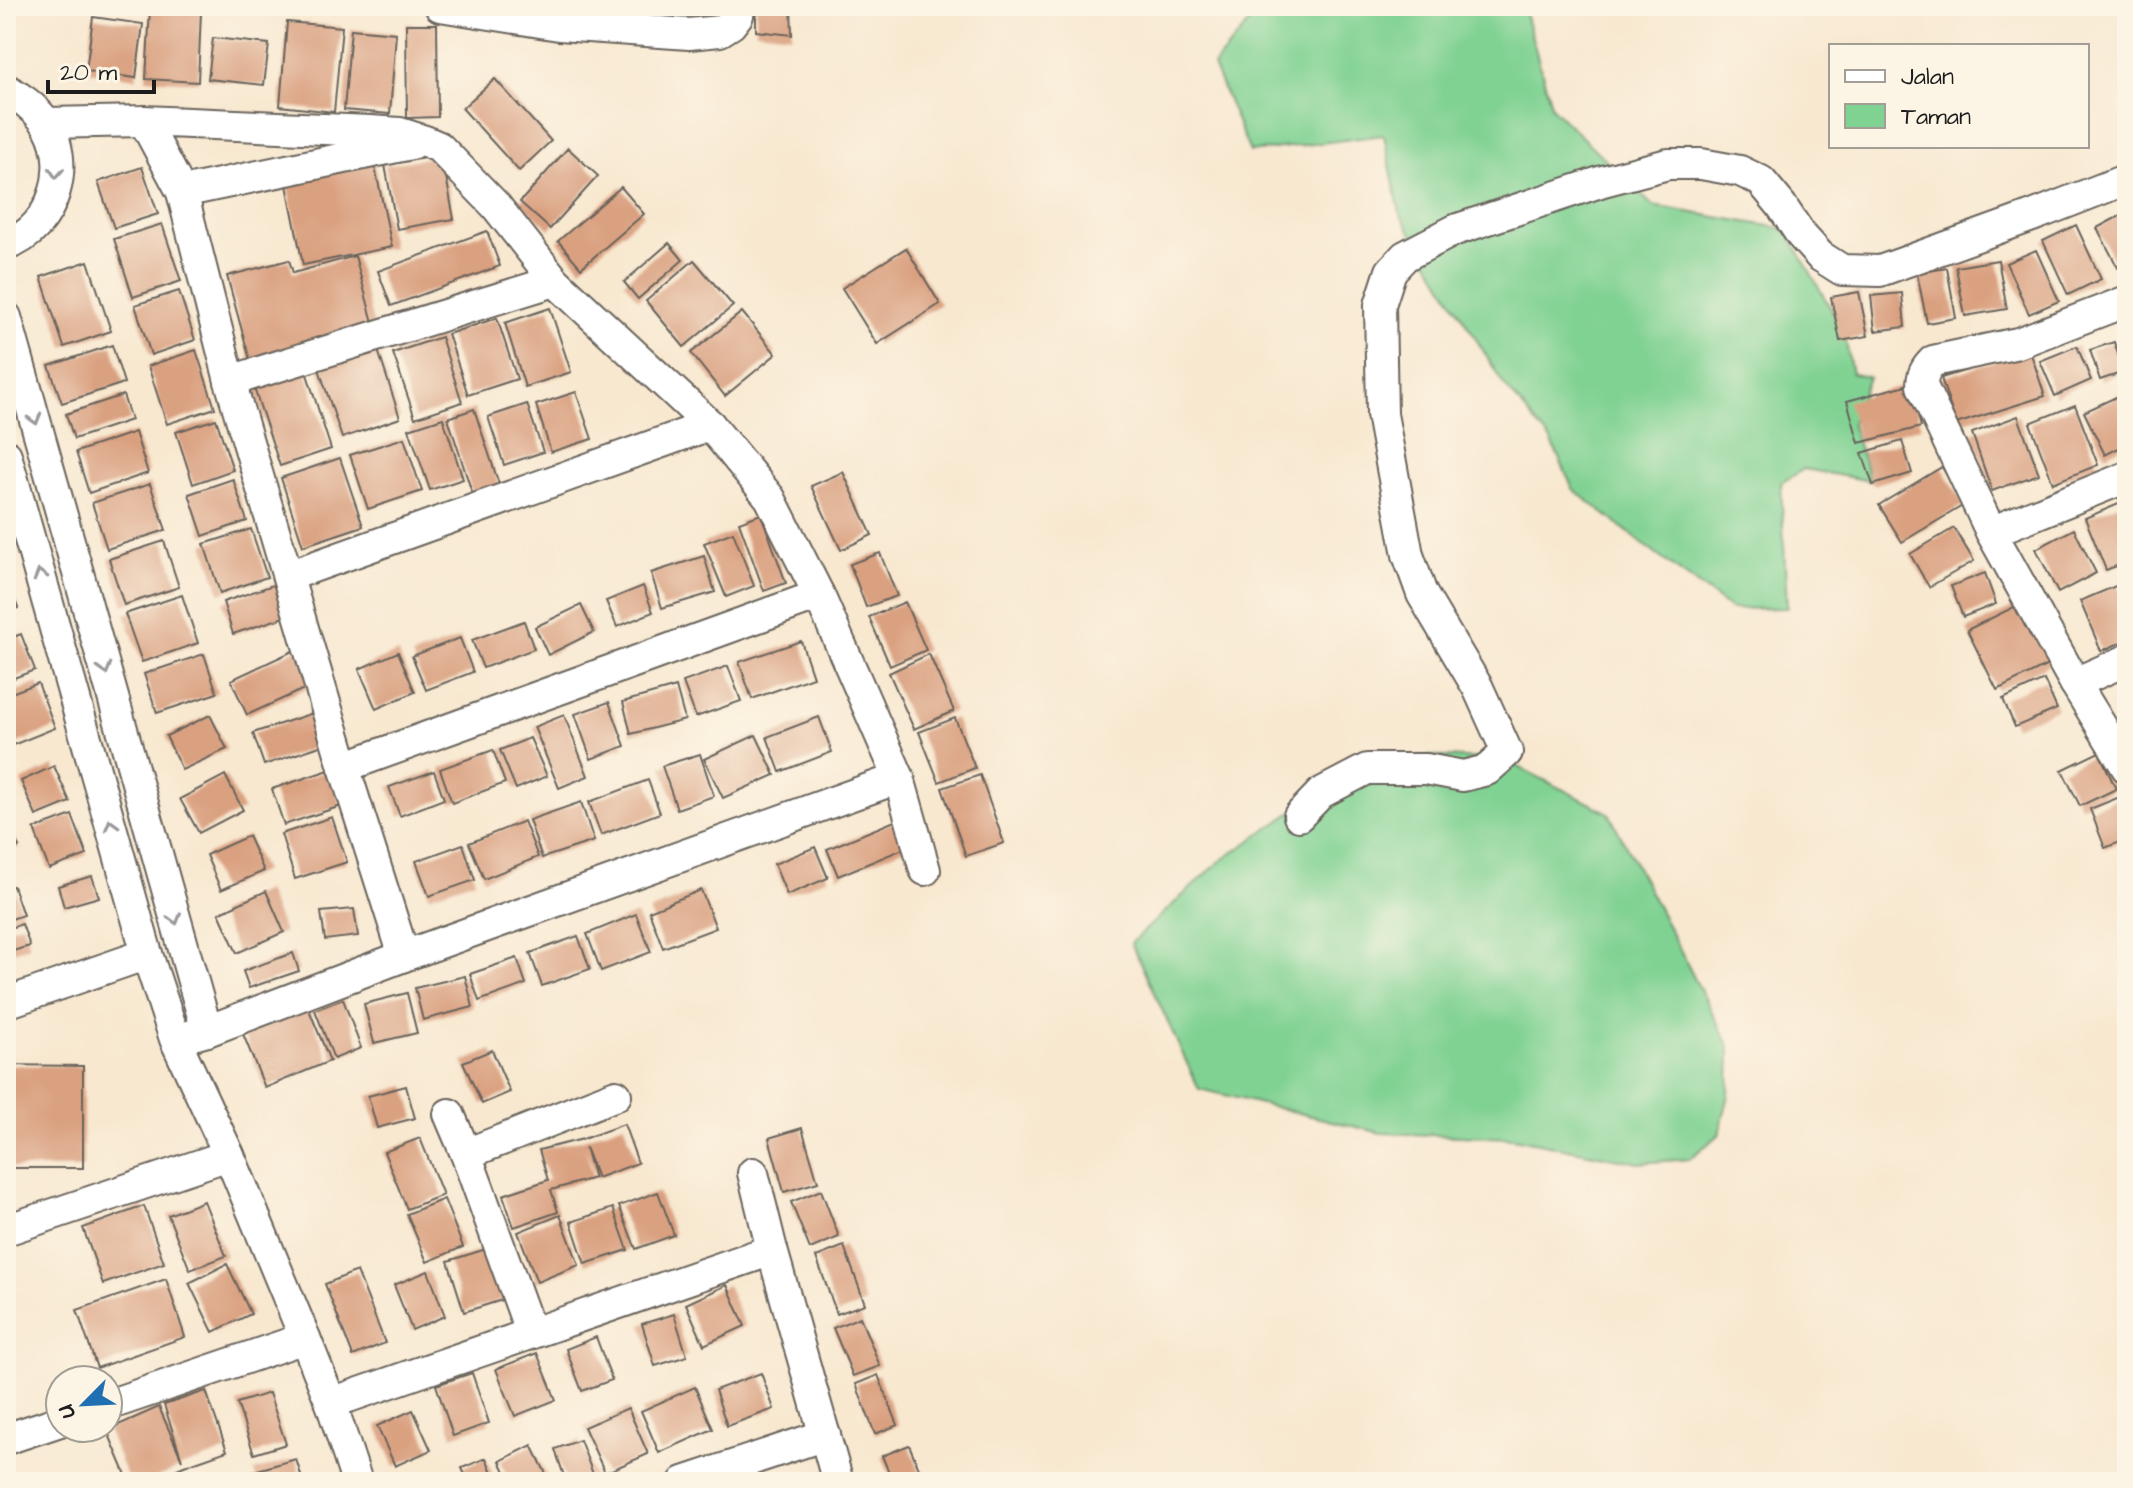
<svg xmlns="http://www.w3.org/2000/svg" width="2133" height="1488" viewBox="0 0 2133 1488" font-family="'Architects Daughter',sans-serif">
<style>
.green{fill:#80d293;stroke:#4e7758;stroke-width:2}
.building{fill:#daa181}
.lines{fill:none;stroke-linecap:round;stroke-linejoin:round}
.street-casing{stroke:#69635b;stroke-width:34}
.street{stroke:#fff;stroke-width:30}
.oneway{stroke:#999}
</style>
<rect width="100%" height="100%" fill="#fcf5e5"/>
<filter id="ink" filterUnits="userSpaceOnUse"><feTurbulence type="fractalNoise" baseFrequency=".0125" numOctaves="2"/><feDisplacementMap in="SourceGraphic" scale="16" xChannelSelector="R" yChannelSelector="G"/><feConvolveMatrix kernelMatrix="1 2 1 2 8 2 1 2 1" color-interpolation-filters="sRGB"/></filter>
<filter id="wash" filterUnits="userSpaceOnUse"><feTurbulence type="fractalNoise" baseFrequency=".006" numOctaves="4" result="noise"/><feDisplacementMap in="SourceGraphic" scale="32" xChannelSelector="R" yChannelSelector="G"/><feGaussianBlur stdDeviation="1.8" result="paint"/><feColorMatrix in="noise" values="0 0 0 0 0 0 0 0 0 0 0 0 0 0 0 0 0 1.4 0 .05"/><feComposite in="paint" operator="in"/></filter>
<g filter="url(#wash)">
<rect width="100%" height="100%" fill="#f8e8d0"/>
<!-- green -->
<g class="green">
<polygon points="1263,6 1523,6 1552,108 1653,206 1786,229 1844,332 1852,374 1869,377 1851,423 1870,481 1804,469 1781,483 1787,608 1731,609 1657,555 1573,489 1552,442 1504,385 1400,214 1384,135 1250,152 1213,66"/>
<polygon points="1421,756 1505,760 1609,813 1730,1047 1729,1095 1719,1135 1689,1159 1639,1163 1513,1138 1381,1133 1199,1089 1131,943 1218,863 1304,804"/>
</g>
<g id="blocks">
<!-- building -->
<g class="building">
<polygon points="583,6 647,6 646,19 583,16"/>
<polygon points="668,6 717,6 718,13 668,10"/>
<polygon points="756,6 791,6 792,35 756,31"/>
<polygon points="150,9 201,12 198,82 146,79"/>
<polygon points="93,17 143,24 136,78 86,71"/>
<polygon points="287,22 342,27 334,112 280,106"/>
<polygon points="406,24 437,24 438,117 407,118"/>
<polygon points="351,29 396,33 390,114 344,110"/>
<polygon points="213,38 269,44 264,85 208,79"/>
<polygon points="495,79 551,141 519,171 462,108"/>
<polygon points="568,148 598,176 550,229 520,202"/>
<polygon points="442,155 454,219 397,229 385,165"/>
<polygon points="374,162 392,247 303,265 286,180"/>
<polygon points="142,167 158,214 114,228 98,182"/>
<polygon points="621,187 644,214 581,268 558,241"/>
<polygon points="2127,212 2127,263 2118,268 2097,228"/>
<polygon points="162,224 181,281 133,297 114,239"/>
<polygon points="2076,225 2101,279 2068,295 2043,241"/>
<polygon points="487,231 500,266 391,306 378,271"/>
<polygon points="669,243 683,260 638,299 624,282"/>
<polygon points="906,248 940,304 877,344 842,288"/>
<polygon points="2036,250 2059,301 2029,314 2006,263"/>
<polygon points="355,256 374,326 250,360 227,276 289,260 293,273"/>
<polygon points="694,260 733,306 684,347 646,301"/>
<polygon points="1998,260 2007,309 1965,316 1956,267"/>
<polygon points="88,261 111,331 64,347 41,277"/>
<polygon points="1947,268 1956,318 1927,323 1917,273"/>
<polygon points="179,291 195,340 151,355 135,305"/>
<polygon points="1859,292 1868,336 1840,341 1831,297"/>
<polygon points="1902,293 1905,327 1875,331 1871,296"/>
<polygon points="550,308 571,372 525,387 505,323"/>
<polygon points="742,312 776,354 725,396 691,353"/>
<polygon points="497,318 517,379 468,395 448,334"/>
<polygon points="441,337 462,402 415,418 393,353"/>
<polygon points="2114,342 2124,372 2100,380 2090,350"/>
<polygon points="376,344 400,418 342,438 317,363"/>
<polygon points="112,345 124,383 62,403 49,366"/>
<polygon points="2077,346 2091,380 2055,396 2040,361"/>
<polygon points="196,350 215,408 167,424 148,366"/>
<polygon points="2030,351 2045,396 1956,424 1941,378"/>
<polygon points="306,371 331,449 280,466 254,388"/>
<polygon points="1910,384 1921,427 1859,443 1847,401"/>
<polygon points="576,392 592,439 551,452 536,405"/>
<polygon points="123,395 131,420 74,439 66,414"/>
<polygon points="2118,396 2127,416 2127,444 2105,455 2084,412"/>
<polygon points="527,404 543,452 504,465 488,417"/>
<polygon points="2075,405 2098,465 2053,483 2030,423"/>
<polygon points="474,409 501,490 474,499 448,418"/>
<polygon points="2018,416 2039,474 1992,491 1972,433"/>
<polygon points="443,418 463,479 430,490 409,429"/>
<polygon points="216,419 233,470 193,484 176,432"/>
<polygon points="135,432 148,473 89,493 76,452"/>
<polygon points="404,438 422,491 368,509 350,455"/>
<polygon points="1902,441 1912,473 1873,485 1862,453"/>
<polygon points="340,458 363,526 303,546 281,478"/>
<polygon points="1942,467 1964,505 1902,542 1879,505"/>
<polygon points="843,472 872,535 841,550 811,486"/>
<polygon points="233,479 247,521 203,536 189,494"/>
<polygon points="150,484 166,530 107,549 92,503"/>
<polygon points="2121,503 2127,517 2127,562 2106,570 2085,518"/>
<polygon points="761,514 786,583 764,591 739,522"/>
<polygon points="1954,528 1974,561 1929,587 1910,554"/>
<polygon points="251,529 267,577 220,593 204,544"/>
<polygon points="2074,529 2096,573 2058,593 2036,549"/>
<polygon points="733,532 754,586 726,597 704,543"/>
<polygon points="164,541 179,587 124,605 109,559"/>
<polygon points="880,553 897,596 866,607 850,564"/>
<polygon points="704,556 715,592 662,608 651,573"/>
<polygon points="1985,573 1996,604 1963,617 1951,586"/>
<polygon points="6,577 18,608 6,613"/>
<polygon points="279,583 290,615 233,634 223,602"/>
<polygon points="2118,585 2127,606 2127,640 2101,651 2080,601"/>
<polygon points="643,586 653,612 617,627 606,601"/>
<polygon points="182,595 198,643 142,662 125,614"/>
<polygon points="905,602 926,650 890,666 869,617"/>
<polygon points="2022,603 2052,663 1997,690 1967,630"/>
<polygon points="581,605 594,632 548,655 535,627"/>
<polygon points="524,621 534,649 483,668 472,640"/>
<polygon points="21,634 35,670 6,681 6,640"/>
<polygon points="460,638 473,672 426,690 412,656"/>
<polygon points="801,641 813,677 752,699 739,662"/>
<polygon points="297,649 313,685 247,715 231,680"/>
<polygon points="398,652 415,692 376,709 359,669"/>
<polygon points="204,654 217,693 157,713 144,674"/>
<polygon points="929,654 954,711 914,729 889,673"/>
<polygon points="728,666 741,701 696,717 683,682"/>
<polygon points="2044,680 2057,709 2015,727 2003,699"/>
<polygon points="38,683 55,728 13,745 6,727 6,695"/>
<polygon points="676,687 685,720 631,734 623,702"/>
<polygon points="609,702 625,746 591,759 575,714"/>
<polygon points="313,713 323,745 264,765 253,733"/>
<polygon points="210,715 227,749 182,770 166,736"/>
<polygon points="564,715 588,776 559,788 534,727"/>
<polygon points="819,717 832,752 780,772 767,737"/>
<polygon points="955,718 975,768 939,782 919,732"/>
<polygon points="756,735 775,775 723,798 704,759"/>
<polygon points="530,738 547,776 516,789 500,750"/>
<polygon points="493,750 505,783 452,803 440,769"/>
<polygon points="2099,752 2116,789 2080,806 2062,770"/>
<polygon points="700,754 714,796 677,809 662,766"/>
<polygon points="54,766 70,802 36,816 21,781"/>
<polygon points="329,770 341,806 284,825 272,789"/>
<polygon points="434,771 444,799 400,816 389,787"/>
<polygon points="225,775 243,810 199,833 180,799"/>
<polygon points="980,775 1004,843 966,856 942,788"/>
<polygon points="648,780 660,813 601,835 589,802"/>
<polygon points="2127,794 2127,839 2105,848 2090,809"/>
<polygon points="581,802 594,841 542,858 529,820"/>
<polygon points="72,815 87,855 49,869 34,829"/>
<polygon points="332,817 347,862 295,879 281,834"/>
<polygon points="6,820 19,847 6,853"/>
<polygon points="897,820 908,847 838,876 827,849"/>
<polygon points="524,821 538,857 484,879 469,843"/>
<polygon points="248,836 264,871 221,890 206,855"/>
<polygon points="463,844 475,880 429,896 416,861"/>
<polygon points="815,847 828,878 787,895 774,864"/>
<polygon points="92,876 99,897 64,907 58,886"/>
<polygon points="13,886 23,915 6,921 6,888"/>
<polygon points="701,890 716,928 663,948 649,911"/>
<polygon points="266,891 284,932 237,953 219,913"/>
<polygon points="354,909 358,936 325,940 321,912"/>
<polygon points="636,914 651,952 601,971 587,934"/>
<polygon points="22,924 30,946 6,953 6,929"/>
<polygon points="578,936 590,969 542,986 530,953"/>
<polygon points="293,953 299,971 249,988 243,971"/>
<polygon points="517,958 526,984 479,1001 470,974"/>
<polygon points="465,976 473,1007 423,1020 415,988"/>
<polygon points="407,993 417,1033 374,1043 364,1004"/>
<polygon points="343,999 361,1048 334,1059 315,1010"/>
<polygon points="308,1007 330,1061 265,1088 243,1034"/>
<polygon points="492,1050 510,1092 482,1104 463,1062"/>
<polygon points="6,1065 83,1066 83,1168 6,1168"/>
<polygon points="406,1086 415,1118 377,1128 368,1096"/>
<polygon points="624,1124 638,1163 597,1178 585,1147 594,1178 551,1190 558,1212 514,1227 503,1195 548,1180 539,1150 583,1139"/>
<polygon points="802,1128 818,1182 784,1192 769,1138"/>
<polygon points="420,1138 443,1195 407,1209 384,1152"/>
<polygon points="821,1190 839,1237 810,1249 791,1202"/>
<polygon points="658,1192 674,1235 636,1249 619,1206"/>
<polygon points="444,1199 463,1247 427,1262 407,1214"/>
<polygon points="204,1201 226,1256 190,1270 168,1215"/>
<polygon points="144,1206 164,1263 103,1284 83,1228"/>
<polygon points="613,1208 628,1250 585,1264 571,1222"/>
<polygon points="560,1215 579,1265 537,1282 518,1232"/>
<polygon points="844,1246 865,1304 837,1314 816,1257"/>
<polygon points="486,1249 502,1300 464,1312 448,1261"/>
<polygon points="227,1264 251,1314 213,1332 189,1283"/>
<polygon points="357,1271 385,1343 353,1356 325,1284"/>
<polygon points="428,1271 445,1316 412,1330 394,1285"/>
<polygon points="166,1279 185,1337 97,1368 77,1310"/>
<polygon points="727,1285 745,1326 704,1345 686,1304"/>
<polygon points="674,1314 687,1356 655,1366 642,1324"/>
<polygon points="860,1317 880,1366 853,1376 833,1328"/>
<polygon points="596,1337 612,1380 582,1391 566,1349"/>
<polygon points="537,1353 556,1400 515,1416 496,1369"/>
<polygon points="472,1373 489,1423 453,1436 436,1385"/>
<polygon points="761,1373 774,1409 727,1426 715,1390"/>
<polygon points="878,1375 898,1425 875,1434 856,1384"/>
<polygon points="695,1387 713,1429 659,1453 641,1411"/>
<polygon points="206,1391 227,1451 184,1466 147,1482 129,1482 107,1430 159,1407 182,1460 164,1405"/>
<polygon points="269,1393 286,1444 254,1454 237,1403"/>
<polygon points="628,1408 648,1454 605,1473 584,1427"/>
<polygon points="413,1410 431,1450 395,1466 377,1426"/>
<polygon points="580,1440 596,1482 566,1482 555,1449"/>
<polygon points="532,1445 550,1482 510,1482 500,1461"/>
<polygon points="909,1445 925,1482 893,1482 882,1456"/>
<polygon points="486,1458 496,1482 468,1482 462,1468"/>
<polygon points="296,1459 303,1482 257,1482 254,1471"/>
</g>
</g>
</g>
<g filter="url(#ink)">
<use href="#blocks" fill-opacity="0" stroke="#69635b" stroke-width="2"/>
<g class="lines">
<defs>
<g id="street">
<polyline points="440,6 559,25 689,34 720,31 731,24 738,15 740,6"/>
<path d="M6,89C21,98 33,106 44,120C74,161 55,229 6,245"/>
<polyline points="46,123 144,121 370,131 400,133 425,141 439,147 496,206 555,281 710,425 770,498 819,595 899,778 404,956 344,767 230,381 182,192 144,121"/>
<polyline points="182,192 411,144"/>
<path d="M2127,301L2018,343L1933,361C1925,369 1922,375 1922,386L1991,532L2075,683L2127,660"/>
<polyline points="6,317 207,1031"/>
<polyline points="230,381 555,281"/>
<polyline points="6,455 147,954 175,1039 229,1155 305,1338 331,1403 357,1482"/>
<polyline points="1991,532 2127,477"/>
<polyline points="288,576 710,425"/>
<polyline points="2075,683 2127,768"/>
<polyline points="344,767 819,595"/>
<polyline points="899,778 925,870"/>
<polyline points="1299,816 1321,793 1367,769 1426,769 1463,776 1487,770 1507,752 1478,688 1422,594 1408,555 1382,414 1380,305 1391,271 1405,256 1455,230 1603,181 1668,164 1701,164 1740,171 1761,181 1781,205 1801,235 1820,256 1842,270 1880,271 2035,215 2127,179"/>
<polyline points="6,1003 147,954"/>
<polyline points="189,1036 207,1031 404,956"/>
<polyline points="449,1114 466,1154 531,1333"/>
<polyline points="466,1154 616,1095"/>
<polyline points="753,1173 772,1250 838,1482"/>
<polyline points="6,1230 229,1155"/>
<polyline points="331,1403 772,1250"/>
<polyline points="108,1405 305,1338"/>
<polyline points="6,1439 60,1421"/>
<polyline points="684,1482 825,1435"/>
</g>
</defs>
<!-- street casing -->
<use href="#street" class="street-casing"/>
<!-- street -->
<use href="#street" class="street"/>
</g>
<!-- one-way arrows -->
<defs><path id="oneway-chevron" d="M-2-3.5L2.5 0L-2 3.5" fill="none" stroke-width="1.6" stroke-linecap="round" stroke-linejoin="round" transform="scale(2)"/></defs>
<g class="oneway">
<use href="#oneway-chevron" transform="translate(56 173) rotate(94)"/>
<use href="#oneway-chevron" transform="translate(35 419) rotate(74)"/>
<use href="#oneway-chevron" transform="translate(40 575) rotate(-106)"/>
<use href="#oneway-chevron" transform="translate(105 669) rotate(74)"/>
<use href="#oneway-chevron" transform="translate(111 825) rotate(-106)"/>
<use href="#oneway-chevron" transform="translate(175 919) rotate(74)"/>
</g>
</g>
<!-- margin -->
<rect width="2133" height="1488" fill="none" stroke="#fcf5e5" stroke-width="32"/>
<!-- legend -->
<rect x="1829" y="44" width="260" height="104" fill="#fcf5e5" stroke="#a29e95" stroke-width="2"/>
<rect x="1845" y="70" width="40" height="12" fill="#ffffff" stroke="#a29e95" stroke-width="2"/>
<text x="1901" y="84" font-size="24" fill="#1c1c1c">Jalan</text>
<rect x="1845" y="104" width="40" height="24" fill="#80d293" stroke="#a29e95" stroke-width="2"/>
<text x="1901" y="124" font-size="24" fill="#1c1c1c">Taman</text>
<!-- north arrow -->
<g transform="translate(84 1404) rotate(246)"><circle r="38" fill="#fcf5e5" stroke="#a29e95" stroke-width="2"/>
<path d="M0-6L14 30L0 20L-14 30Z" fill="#1f6fb2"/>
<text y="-12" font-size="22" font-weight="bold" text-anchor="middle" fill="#1c1c1c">U</text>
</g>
<!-- scale -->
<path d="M48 80v12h106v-12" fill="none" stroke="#1c1c1c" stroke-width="4"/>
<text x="60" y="80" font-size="24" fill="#1c1c1c" stroke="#fcf5e5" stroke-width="6" paint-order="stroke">20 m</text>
</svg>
